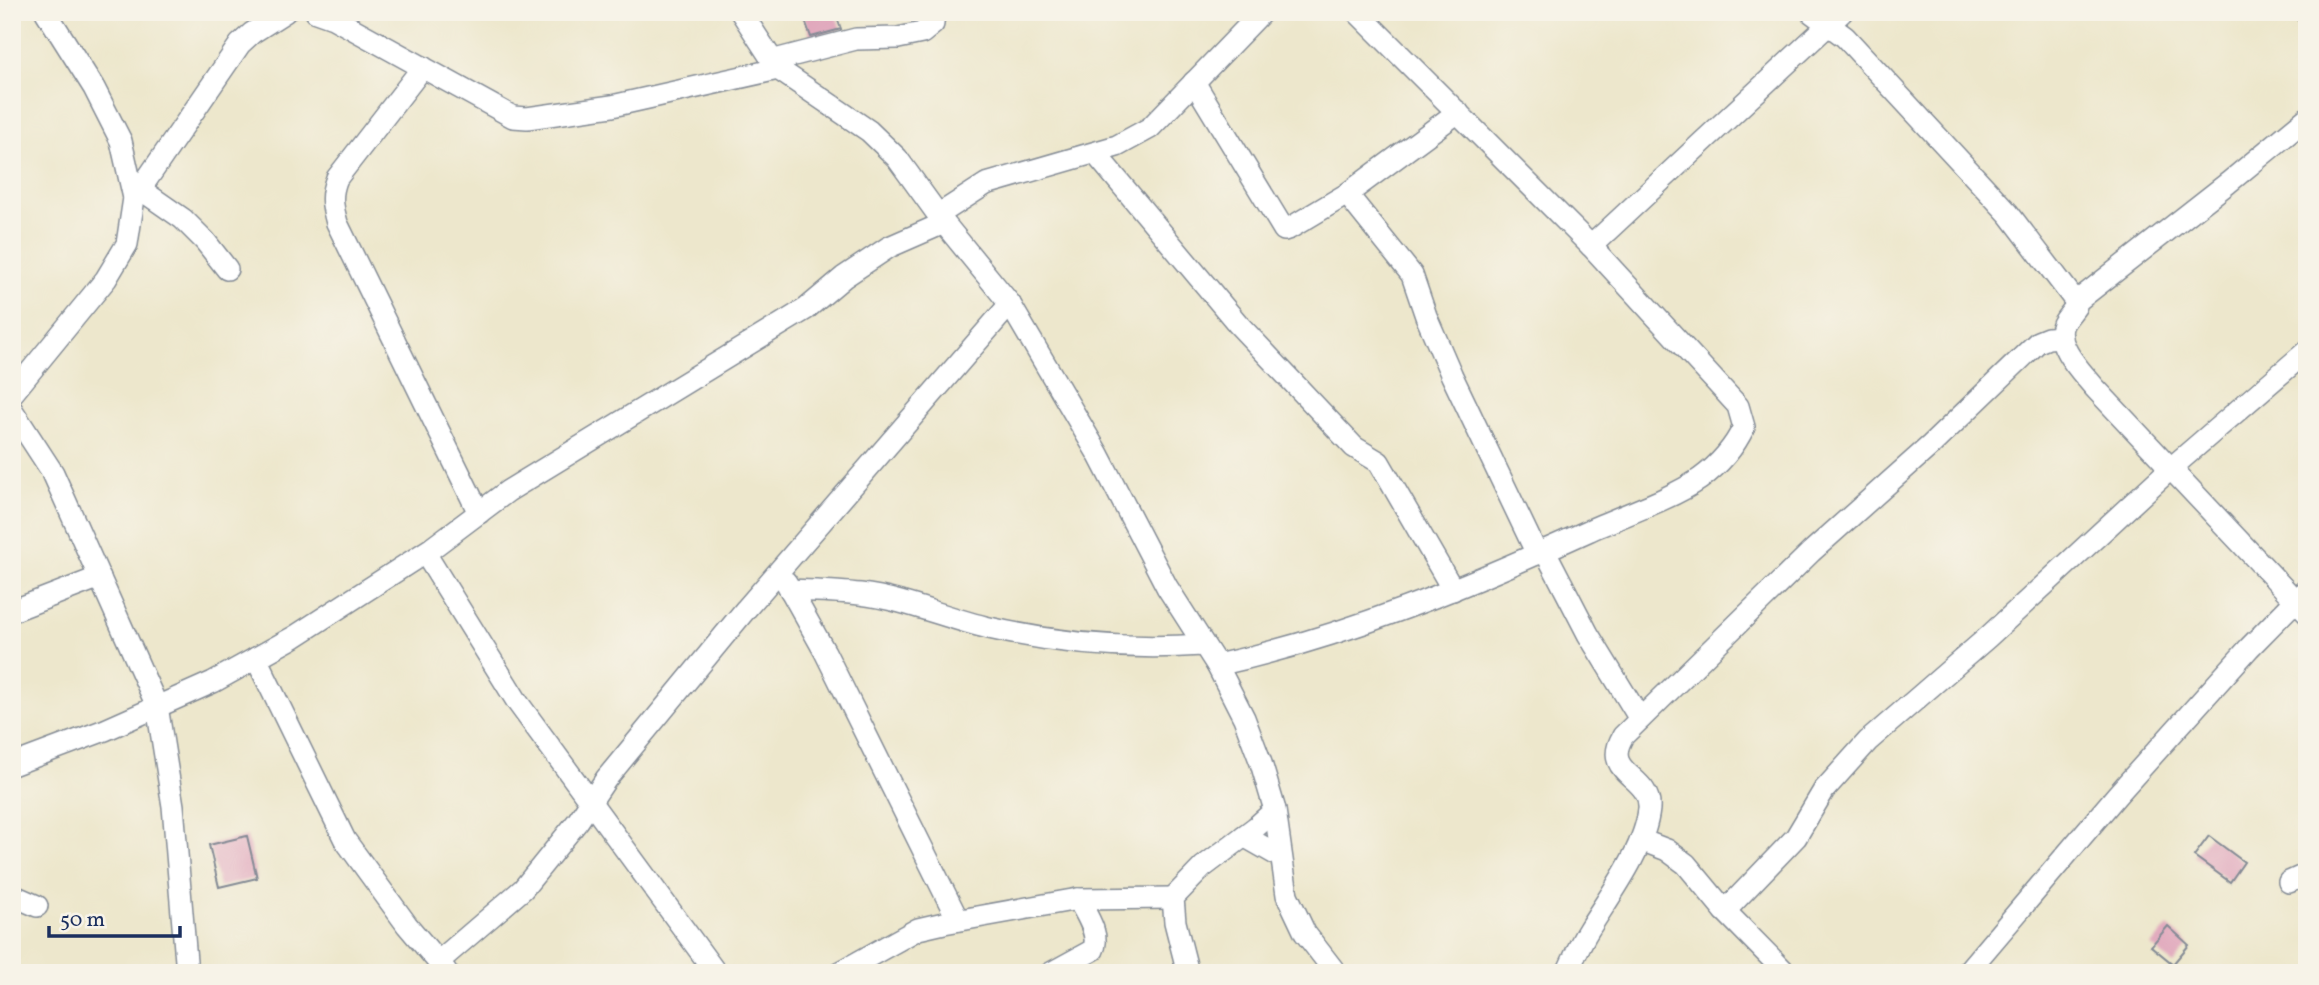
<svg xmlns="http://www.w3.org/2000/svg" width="2319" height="985" viewBox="0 0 2319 985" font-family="Vollkorn,serif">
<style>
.building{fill:#e0a6bb}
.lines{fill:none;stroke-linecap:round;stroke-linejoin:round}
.street-casing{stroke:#848b95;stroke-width:24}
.street{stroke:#fff;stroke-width:21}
</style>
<rect width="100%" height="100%" fill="#f7f3e8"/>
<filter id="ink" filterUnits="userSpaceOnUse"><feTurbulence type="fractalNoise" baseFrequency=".0143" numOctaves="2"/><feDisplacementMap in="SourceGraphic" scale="14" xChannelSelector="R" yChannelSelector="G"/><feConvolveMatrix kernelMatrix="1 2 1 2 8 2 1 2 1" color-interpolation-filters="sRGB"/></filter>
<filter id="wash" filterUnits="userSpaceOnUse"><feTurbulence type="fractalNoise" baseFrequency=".00686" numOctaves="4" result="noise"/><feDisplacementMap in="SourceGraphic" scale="28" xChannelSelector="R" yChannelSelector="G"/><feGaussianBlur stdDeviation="1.57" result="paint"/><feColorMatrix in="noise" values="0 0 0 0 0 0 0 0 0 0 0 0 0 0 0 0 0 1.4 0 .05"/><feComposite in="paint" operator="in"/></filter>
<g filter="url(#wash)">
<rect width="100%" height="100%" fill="#ede7cc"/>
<g id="blocks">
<!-- building -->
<g class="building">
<polygon points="802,12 835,12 841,29 811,37"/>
<polygon points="247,836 257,878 219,887 209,845"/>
<polygon points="2209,836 2244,862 2230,882 2194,856"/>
<polygon points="2168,926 2189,945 2173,964 2151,946"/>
</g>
</g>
</g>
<g filter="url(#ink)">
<use href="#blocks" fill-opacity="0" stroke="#848b95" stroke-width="2"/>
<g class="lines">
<defs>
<g id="street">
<polyline points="316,12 333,18 513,117 527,118 612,106 778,69"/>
<polyline points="741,12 778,69 869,131 897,158 944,223 1010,304 1098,454 1167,587 1217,665 1244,718 1261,763 1275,810 1287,895 1305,933 1336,973"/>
<polyline points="1811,12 1845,37 2009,214 2076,302"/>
<polyline points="2305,12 2307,14"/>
<polyline points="771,61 856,39 898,38 922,33 933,24 934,12"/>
<path d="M423,67L337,178C330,195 332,205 337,223L479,513"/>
<polyline points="1194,82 1284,230 1290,228 1347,194 1458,112"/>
<path d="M2307,118L2228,183L2076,302V306C2072,312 2066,318 2063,324C2054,345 2082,372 2094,387L2307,613"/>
<polyline points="1095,153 1238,324 1354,447 1379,462 1453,590"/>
<polyline points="140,189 183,219 205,241 227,269"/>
<polyline points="1347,194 1412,275 1426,316 1452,376 1537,554"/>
<polyline points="134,198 240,44 252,33 285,12"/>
<polyline points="938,215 986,184 1117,146 1150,128 1262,12"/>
<polyline points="1591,246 1842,12"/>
<polyline points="12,394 106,279 127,244 134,198 121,141 94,88 46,12"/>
<polyline points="12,410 53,473 157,706 173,806 187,973"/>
<polyline points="1545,551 1588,634 1640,719"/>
<polyline points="425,553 518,703 716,973"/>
<polyline points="786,582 825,652 958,920"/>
<path d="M790,590C813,591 837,591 860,594C904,599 946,618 989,628C1059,644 1131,650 1203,645"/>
<polyline points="12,611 100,577"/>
<polyline points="256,658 345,840 407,925 446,971"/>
<path d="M1217,665C1346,637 1469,585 1588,531C1621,516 1671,499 1700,479C1719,465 1734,448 1744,427L1738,406L1591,246L1357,12"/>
<polyline points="12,765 105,730 213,682 294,637 432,548 508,491 806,309 844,277 889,247 944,223"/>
<polyline points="1244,836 1281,857"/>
<polyline points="1641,840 1667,850 1686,864 1725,911 1786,973"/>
<polyline points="2289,882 2307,874"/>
<polyline points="12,895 37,906"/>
<polyline points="1725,911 1796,837 1824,790 1868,741 1988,637 2170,469 2307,351"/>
<polyline points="438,962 523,889 578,821 606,779 746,609 1010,304"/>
<polyline points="839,973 918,929 944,923 1078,899 1173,898"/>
<path d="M1051,973L1093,950C1101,935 1085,913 1078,899"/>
<polyline points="1188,973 1175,922 1173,898 1203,867 1256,827 1275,810"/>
<path d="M1567,973C1574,958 1580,943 1589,929C1610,895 1645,849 1649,809C1652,775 1600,775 1623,736L1811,552L1931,445L2038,342L2048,338L2062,337"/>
<polyline points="1966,973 2117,795 2249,648 2307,589"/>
</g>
</defs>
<!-- street casing -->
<use href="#street" class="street-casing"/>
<!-- street -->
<use href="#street" class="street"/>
</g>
</g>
<!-- margin -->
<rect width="2319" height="985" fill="none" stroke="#f7f3e8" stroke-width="42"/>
<!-- scale -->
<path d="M49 926v10h131v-10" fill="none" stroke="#1b2f5e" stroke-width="3.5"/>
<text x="60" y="926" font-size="21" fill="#1b2f5e" stroke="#f7f3e8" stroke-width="5" paint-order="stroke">50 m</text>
</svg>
